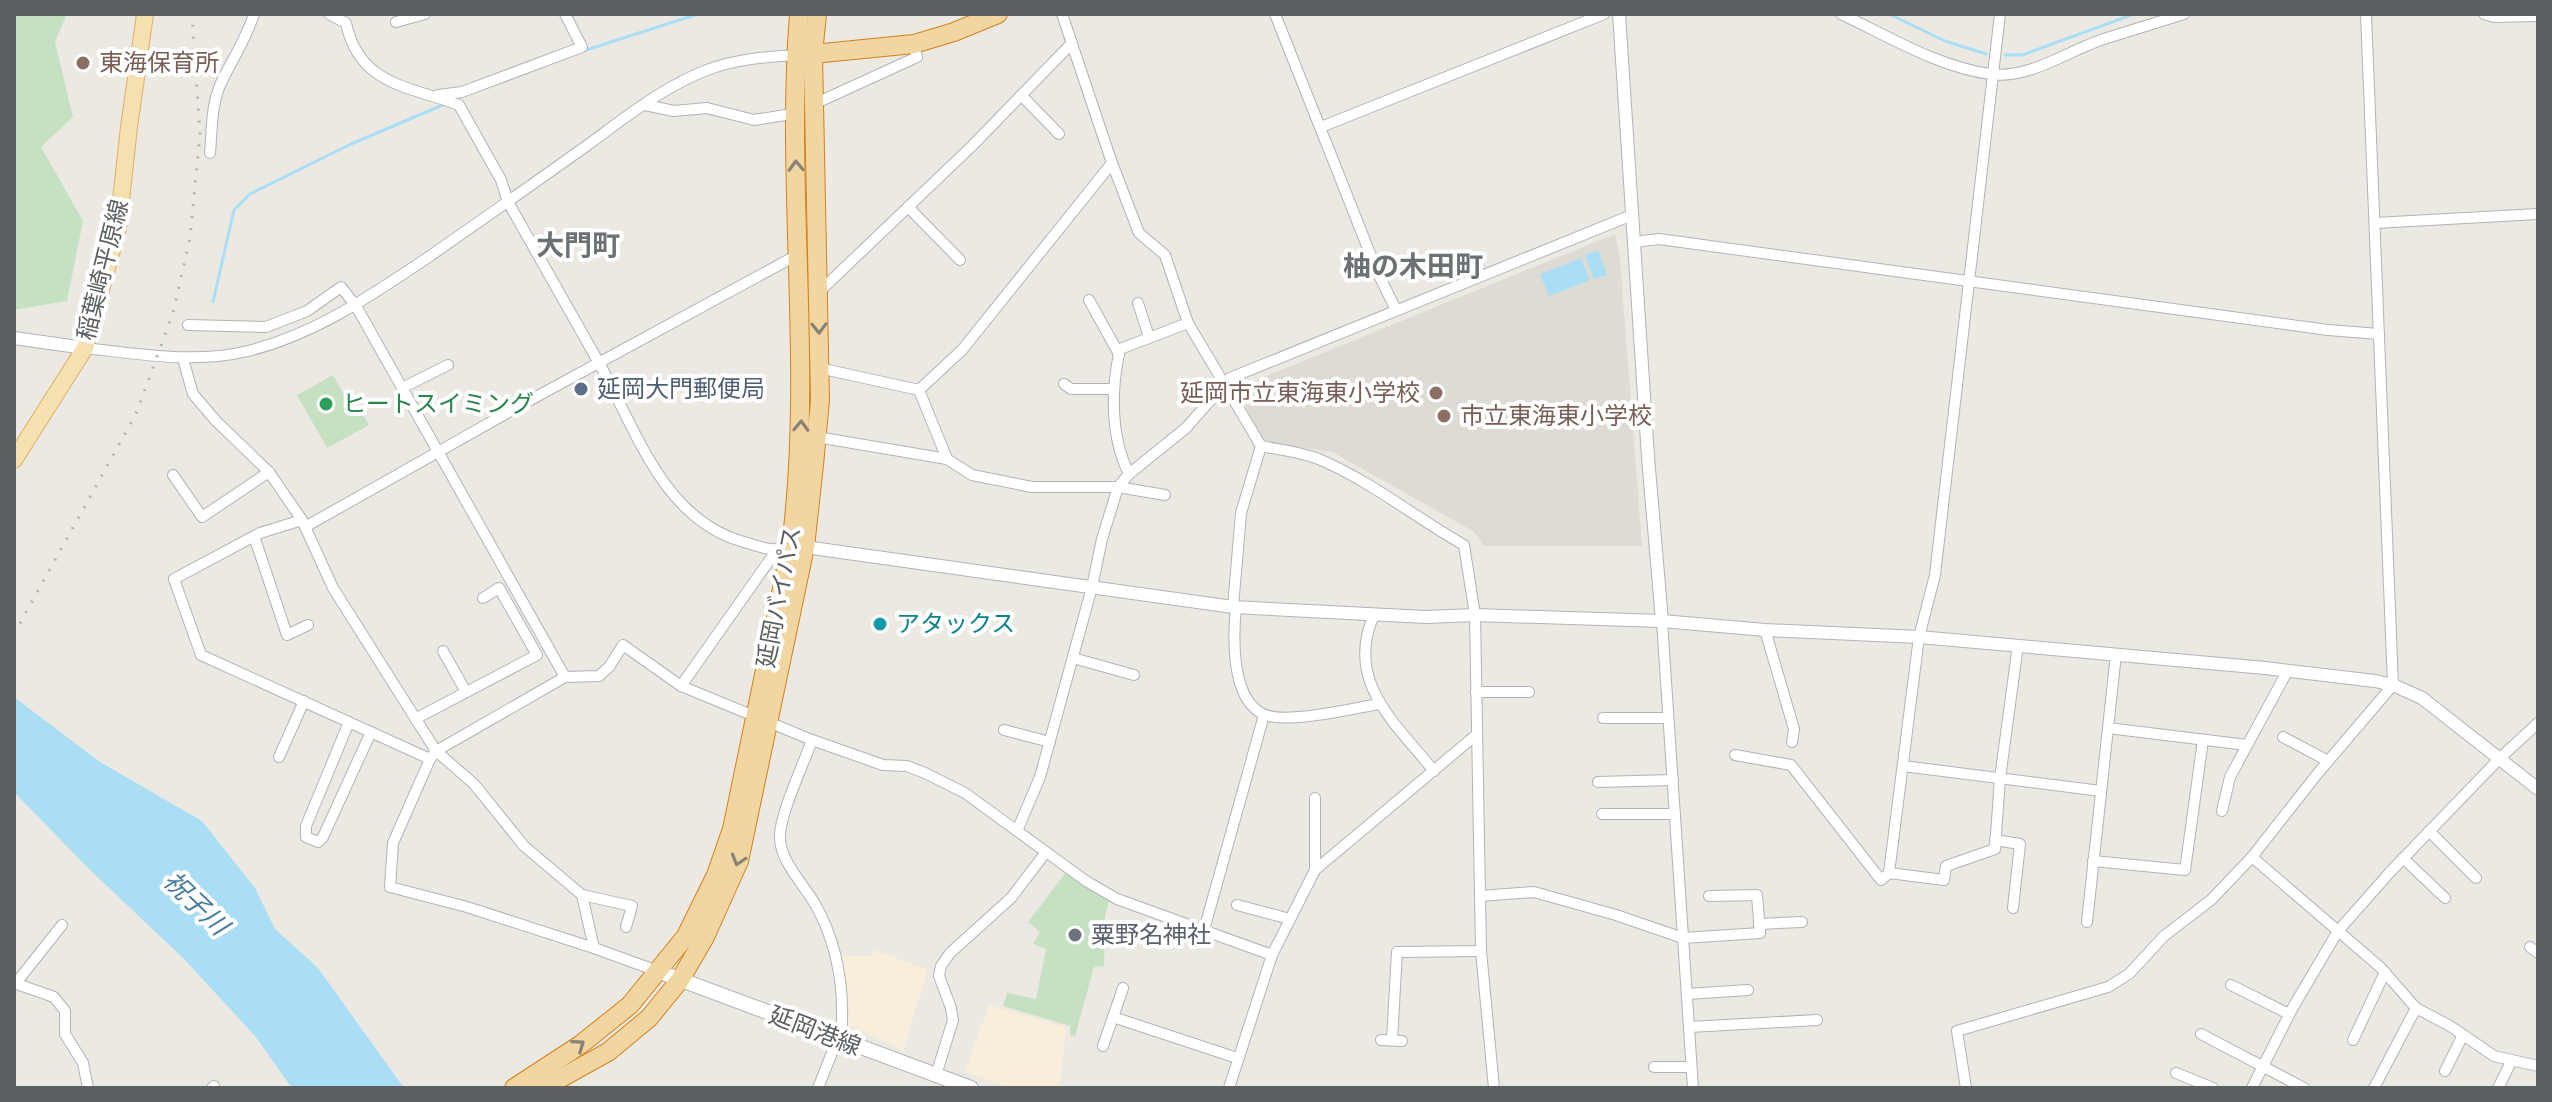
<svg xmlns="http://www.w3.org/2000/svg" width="2552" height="1102" viewBox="0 0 2552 1102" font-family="Manrope,'Noto Sans JP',sans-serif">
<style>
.commercial{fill:#f9eeda}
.education{fill:#dedad4}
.green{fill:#c6e1c2}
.water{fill:#aadef5}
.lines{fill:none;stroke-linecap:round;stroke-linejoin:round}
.stream{stroke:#aadef5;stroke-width:3}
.minor-casing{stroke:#b0b4b7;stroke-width:12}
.tertiary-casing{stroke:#b0b4b7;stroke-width:14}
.secondary-casing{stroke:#afb3b6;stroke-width:16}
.primary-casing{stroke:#e0ae67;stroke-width:18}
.trunk-casing{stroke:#d4801a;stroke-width:20}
.minor{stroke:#fff;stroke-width:10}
.tertiary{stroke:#fff;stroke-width:12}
.secondary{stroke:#fff;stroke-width:14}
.primary{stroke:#f5e0af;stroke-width:16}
.trunk{stroke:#f2d6a2;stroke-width:18}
.rail{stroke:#b1b2b2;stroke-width:3;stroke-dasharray:2 10;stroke-linecap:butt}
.oneway{stroke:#888375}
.education-dot{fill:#8d6e63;stroke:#fff;stroke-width:3}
.service-dot{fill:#5c6f8a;stroke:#fff;stroke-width:3}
.leisure-dot{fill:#2e9e5b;stroke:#fff;stroke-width:3}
.culture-dot{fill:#0f9aa8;stroke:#fff;stroke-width:3}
.worship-dot{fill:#6b7280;stroke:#fff;stroke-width:3}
.labels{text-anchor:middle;stroke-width:8;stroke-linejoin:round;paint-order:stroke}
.education-label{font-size:24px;fill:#785e54;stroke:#fff;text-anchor:start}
.street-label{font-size:24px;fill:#5b5f62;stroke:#fff}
.service-label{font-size:24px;fill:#4e5e75;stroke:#fff;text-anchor:start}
.leisure-label{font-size:24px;fill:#27864d;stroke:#fff;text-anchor:start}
.culture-label{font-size:24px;fill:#0d838f;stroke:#fff;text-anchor:start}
.worship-label{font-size:24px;fill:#5b616d;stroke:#fff;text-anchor:start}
.water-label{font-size:26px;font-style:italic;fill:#477c9c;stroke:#fff}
.quarter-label{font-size:28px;font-weight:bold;fill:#6c7174;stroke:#fff}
</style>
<rect width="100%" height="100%" fill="#ece9e3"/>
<!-- commercial -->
<g class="commercial">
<polygon points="875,950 928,970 903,1050 848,1025 841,959 842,956 872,956"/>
<polygon points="989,1005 1066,1027 1060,1088 1011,1088 965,1072"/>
</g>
<!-- education -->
<polygon class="education" points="1615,234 1620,260 1642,546 1484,546 1473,531 1332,452 1264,442 1242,399 1242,386"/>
<!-- green -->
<g class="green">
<polygon points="14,14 67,14 55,42 73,117 41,147 83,221 67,301 14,310"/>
<polygon points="333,375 357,417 363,414 369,425 327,448 297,395"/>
<polygon points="1067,871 1110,898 1105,916 1104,966 1094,967 1075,1036 1070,1035 1070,1026 1003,1006 1007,993 1036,999 1046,949 1033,944 1040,932 1028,922"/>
</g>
<!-- water -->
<g class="water">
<polygon points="1598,250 1607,275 1594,279 1585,255"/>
<polygon points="1581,258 1590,280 1549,296 1540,274"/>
<polygon points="14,697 100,762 202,821 255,888 275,929 318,968 404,1088 292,1088 255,1036 184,959 87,867 14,792"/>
</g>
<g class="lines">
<!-- stream -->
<g class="stream">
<polyline points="1889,14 1945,41 1986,54"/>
<polyline points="583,51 698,14"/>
<polyline points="2005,55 2022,55 2134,14"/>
<polyline points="213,302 234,210 250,194 351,144 445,104"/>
</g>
<defs>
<g id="minor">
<path d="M329,14L346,23C359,85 408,86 459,105L501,180L508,202C538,256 569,309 599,363C636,429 663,520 744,542C764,548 772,553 791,545"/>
<path d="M1062,14L1112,163L1139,233L1165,255L1188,323L1261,446C1280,450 1303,452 1321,460C1372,482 1416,518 1464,545L1475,615L1481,951L1494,1088"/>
<polyline points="1275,14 1377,271 1396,310"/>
<path d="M1841,14C1888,36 1938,67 1990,74C2030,80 2070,49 2107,38C2132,30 2158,22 2184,14"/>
<polyline points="2484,14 2494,17 2538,16"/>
<polyline points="396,22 425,14"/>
<polyline points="438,95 462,92 582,47 565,14"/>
<polyline points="1021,95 1059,134"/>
<polyline points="645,105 674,111 707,108 754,120 798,113"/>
<polyline points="812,105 917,57 914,44"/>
<polyline points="1321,127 1604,14"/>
<path d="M210,153C212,130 211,105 221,83C232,60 246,39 254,14"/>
<polyline points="908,207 960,260"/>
<polyline points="2375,223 2538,214"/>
<polyline points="1634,242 1659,239 2328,330 2379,334"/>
<polyline points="818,293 972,146 1072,43"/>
<polyline points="1089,300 1119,354"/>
<polyline points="1138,303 1149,337"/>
<polyline points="188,325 266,327 307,311 341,287 356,306 565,677"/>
<path d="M85,348C140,354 194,364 248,351C316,334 372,295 430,256C483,219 536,182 589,144C626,117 663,87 707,70C736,59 765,57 796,55"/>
<polyline points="183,359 193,394 216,421 269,472 302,520 333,588 436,751 474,784 524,846 582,895 594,948 660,972"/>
<polyline points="819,368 919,390 947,459 972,475 1032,487 1118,487 1165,495"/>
<polyline points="1064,384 1071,389 1114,389"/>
<polyline points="402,388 448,365"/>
<polyline points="919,390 962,350 1112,163"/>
<polyline points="817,437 947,459"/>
<path d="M1129,474C1110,436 1111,389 1120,349L1188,323"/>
<polyline points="173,475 202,517 269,472"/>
<polyline points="302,520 260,533 174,579 201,655 430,759 436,751 565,677 599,676 609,667 623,645 681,686 812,740 883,765 907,766 925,773 965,793 1086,881 1117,899 1272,955"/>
<polyline points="305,527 523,404 799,254"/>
<polyline points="254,536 287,635 308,625"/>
<polyline points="1233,607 1241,513 1261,446"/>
<path d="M1236,607C1233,637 1231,696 1261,713C1283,726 1354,708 1379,704"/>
<path d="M1374,615C1344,681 1396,724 1434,771"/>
<polyline points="1662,621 1693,1088"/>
<polyline points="1765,630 1794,729 1792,742"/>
<polyline points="443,651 466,692"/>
<polyline points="1073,658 1134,675"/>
<polyline points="681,686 776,551"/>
<polyline points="1476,692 1529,692"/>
<polyline points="1603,718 1668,718"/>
<polyline points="415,719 537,655 499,588 483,598"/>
<polyline points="349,722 306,826 306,837 318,842 323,837 371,732"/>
<polyline points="2108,728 2247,745"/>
<polyline points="1004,730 1050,742"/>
<polyline points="2283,737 2328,761"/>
<path d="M812,740C804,763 778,818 780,839C781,862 804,885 815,904C839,946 845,994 841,1041"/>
<polyline points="1735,755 1791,765 1881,880 1889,873 1944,880 1946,866 1995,849 2000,778 2018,645"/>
<polyline points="279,757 304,701"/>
<polyline points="430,759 393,843 390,887 467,907 594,948"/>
<polyline points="1903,766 2101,791"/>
<polyline points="1598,782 1673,780"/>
<polyline points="2222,811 2230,777 2288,670"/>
<polyline points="1602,814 1675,814"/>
<polyline points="1017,831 1040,777 1092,587 1102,539 1118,487 1129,474 1186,428 1230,378 1632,215"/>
<polyline points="2429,831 2476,878"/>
<polyline points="1995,840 2020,844 2013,908"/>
<polyline points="2252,857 2380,967 2416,1008 2450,1026 2494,1056 2538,1066"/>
<polyline points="2403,858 2445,898"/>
<polyline points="2093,861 2185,870 2203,740"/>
<polyline points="1315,870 1315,798"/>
<polyline points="1889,873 1919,637 1935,575 2000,14"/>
<polyline points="582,895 632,906 626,927"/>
<polyline points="1480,896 1534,892 1616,915 1683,938 1760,933 1757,895 1709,896"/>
<polyline points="1237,905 1290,919"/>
<polyline points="2087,922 2116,654"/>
<polyline points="1759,924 1802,922"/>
<polyline points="1204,930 1264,715"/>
<polyline points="2530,947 2538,953"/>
<polyline points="14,983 54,997 65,1011 65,1034 83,1063 88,1088"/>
<polyline points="16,983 62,925"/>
<polyline points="2231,985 2289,1014"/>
<polyline points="1687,994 1748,990"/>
<polyline points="1113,1017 1237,1058"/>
<polyline points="1689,1027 1817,1020"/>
<polyline points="2201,1034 2304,1088"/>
<polyline points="1381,1040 1402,1041"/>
<polyline points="1392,1040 1397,952 1481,951"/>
<polyline points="2353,1040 2385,972"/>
<polyline points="1103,1046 1123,988"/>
<polyline points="1654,1067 1691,1067"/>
<polyline points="2445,1071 2463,1035"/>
<polyline points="2176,1073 2213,1088"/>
<polyline points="936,1075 953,1020 951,1008 939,976 941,966 950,953 1011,898 1046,852"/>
<polyline points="212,1088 214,1086"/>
<polyline points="818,1088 837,1040"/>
<polyline points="1229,1088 1272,955 1315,870 1476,735"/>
<polyline points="1966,1088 1957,1031 2108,987 2129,974 2164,936 2211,900 2252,857 2318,773 2393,685 2366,14"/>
<polyline points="2252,1088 2292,1009 2338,931 2391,871 2500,758 2538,723"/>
<polyline points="2374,1088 2416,1008"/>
<polyline points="2498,1088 2511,1062"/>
</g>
<g id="tertiary">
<polyline points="1619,14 1648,457 1662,621"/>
<polyline points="14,338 85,348"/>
<polyline points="798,546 1233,607 1426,617 1475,615 1662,621 1765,630 1919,637 2265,668 2375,681 2393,685 2422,698 2538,789"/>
</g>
<polyline id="secondary" points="660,972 971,1088"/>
<polyline id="primary" points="14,460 85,348 118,228 129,127 145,14"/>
<g id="trunk">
<polyline points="803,55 914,44 954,32 998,14"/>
<path d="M514,1088L580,1045L630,1005L686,936L716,875L732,829L791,545C814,368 785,191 799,14"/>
<polyline points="543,1088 608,1052 649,1018 680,980 705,937 739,861 805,547 814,465 820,400 813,54 817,14"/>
</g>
</defs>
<!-- minor casing -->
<use href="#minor" class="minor-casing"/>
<!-- tertiary casing -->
<use href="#tertiary" class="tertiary-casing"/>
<!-- secondary casing -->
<use href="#secondary" class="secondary-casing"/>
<!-- primary casing -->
<use href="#primary" class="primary-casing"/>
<!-- trunk casing -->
<use href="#trunk" class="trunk-casing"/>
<!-- minor -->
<use href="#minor" class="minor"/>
<!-- tertiary -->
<use href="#tertiary" class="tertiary"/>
<!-- secondary -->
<use href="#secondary" class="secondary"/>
<!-- primary -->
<use href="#primary" class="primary"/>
<!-- trunk -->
<use href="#trunk" class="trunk"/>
<!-- rail -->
<polyline class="rail" points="14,634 136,414 173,313 190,238 200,134 192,14"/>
</g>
<!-- one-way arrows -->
<defs><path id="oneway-chevron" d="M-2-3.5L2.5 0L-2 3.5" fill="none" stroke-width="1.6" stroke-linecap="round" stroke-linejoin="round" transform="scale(2)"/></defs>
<g class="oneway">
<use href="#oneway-chevron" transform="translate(796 166) rotate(-92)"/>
<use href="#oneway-chevron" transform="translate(819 328) rotate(89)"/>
<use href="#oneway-chevron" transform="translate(801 426) rotate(-88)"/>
<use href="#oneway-chevron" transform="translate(738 860) rotate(107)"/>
<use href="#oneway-chevron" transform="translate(579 1045) rotate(-36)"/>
</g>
<!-- markers -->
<g class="education-dot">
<circle cx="83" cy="63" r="8"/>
<circle cx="1436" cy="393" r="8"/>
<circle cx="1444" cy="416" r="8"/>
</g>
<circle class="service-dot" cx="581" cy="389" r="8"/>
<circle class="leisure-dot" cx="326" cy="404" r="8"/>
<circle class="culture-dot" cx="880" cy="624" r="8"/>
<circle class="worship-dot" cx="1075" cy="935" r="8"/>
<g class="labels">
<!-- education labels -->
<g class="education-label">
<text x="99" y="71">東海保育所</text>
<text x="1420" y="401" text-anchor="end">延岡市立東海東小学校</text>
<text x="1460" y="424">市立東海東小学校</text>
</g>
<!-- street labels -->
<g class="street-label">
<text transform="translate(103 270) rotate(-76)" y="8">稲葉崎平原線</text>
<text transform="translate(779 597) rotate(-79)" y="8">延岡バイパス</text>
<text transform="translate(815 1031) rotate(21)" y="8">延岡港線</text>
</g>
<!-- service labels -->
<g class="service-label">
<text x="597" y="397">延岡大門郵便局</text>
</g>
<!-- leisure labels -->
<g class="leisure-label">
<text x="342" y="412">ヒートスイミング</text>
</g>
<!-- culture labels -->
<g class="culture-label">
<text x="896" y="632">アタックス</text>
</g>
<!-- worship labels -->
<g class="worship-label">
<text x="1091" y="943">粟野名神社</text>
</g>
<!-- water labels -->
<g class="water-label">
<text transform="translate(196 903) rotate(44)" y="9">祝子川</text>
</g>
<!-- quarter labels -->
<g class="quarter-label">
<text x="578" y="255">大門町</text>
<text x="1413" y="276">柚の木田町</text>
</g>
</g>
<!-- border -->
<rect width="2552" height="1102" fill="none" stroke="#5b5f62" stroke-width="32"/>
</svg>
